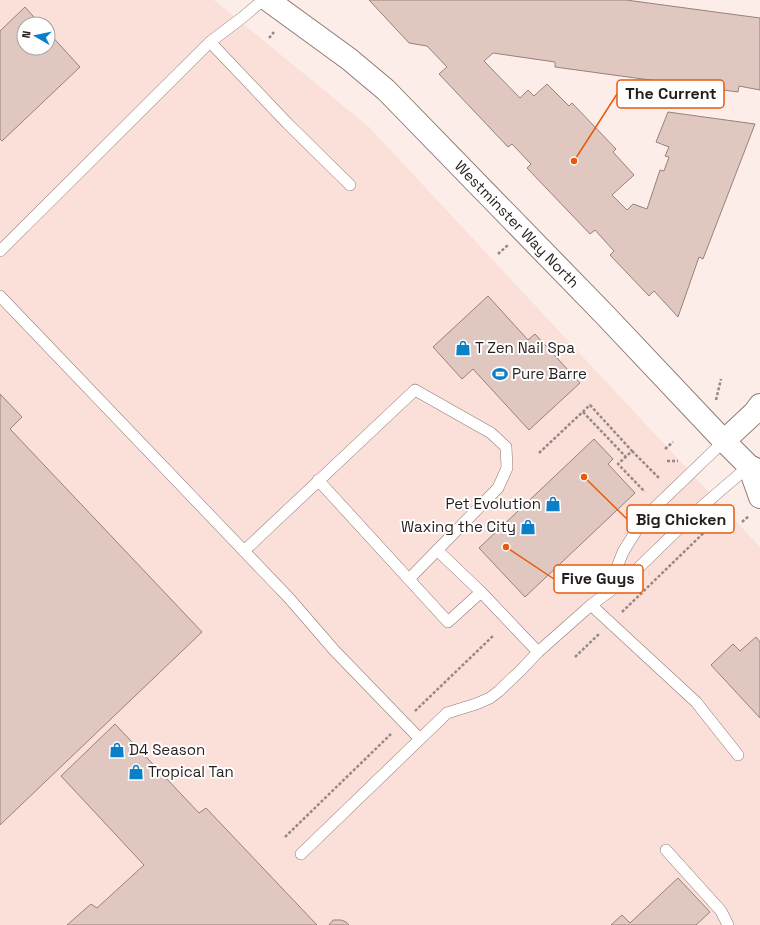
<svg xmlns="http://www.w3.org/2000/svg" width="760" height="925" viewBox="0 0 760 925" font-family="'Space Grotesk',sans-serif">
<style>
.built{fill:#fbe0d9;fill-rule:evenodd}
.building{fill:#e0c8c1;stroke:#97817b}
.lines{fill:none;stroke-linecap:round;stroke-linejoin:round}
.service-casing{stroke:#907a74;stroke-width:12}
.tertiary-casing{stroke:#907a74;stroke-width:24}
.secondary-casing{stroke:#907a74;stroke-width:24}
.path{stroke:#948985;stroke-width:2.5;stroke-dasharray:3 2;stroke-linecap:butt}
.service{stroke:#fff;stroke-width:11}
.tertiary{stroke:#fff;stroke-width:22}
.secondary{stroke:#fff;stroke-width:22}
.labels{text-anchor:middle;stroke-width:4;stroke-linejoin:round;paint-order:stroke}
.street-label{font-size:15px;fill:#261e1b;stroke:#fefefe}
.poi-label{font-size:15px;fill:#261e1b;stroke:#fefefe;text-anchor:start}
.leader{fill:none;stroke:#e8590c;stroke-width:1.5}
.callout-dot{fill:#e8590c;stroke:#fefefe;stroke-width:1.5}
.callout{fill:#fefefe;stroke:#e8590c;stroke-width:1.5}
.callout-label{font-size:16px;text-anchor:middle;font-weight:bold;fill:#261e1b}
</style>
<rect width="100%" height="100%" fill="#fcede8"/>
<!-- built -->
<path class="built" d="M0,0H214L369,127L760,547V925H0ZM24,24H48V48H24Z"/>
<!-- building -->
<g class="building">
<polygon points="369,0 626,0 760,18 760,90 739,86 738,92 555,67 555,62 493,53 484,61 520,98 528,90 534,96 547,84 569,106 572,103 616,149 613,152 634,175 612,195 627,210 633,204 647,209 660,170 664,171 669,157 665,156 669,147 656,142 668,112 755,124 703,259 699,257 678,317 654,291 649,296 610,255 614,251 595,230 590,234 527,168 531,164 512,144 508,147 439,74 447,67 427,46 409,43"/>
<polygon points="25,7 40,24 24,24 24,48 48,48 48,32 80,67 2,141 0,139 0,31"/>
<polygon points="488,296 528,340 535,334 580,383 529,430 473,369 462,379 433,347"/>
<polygon points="0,394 22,417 10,429 202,632 0,825"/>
<polygon points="594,439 613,459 608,464 635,493 525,597 479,548"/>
<polygon points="756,637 760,642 760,718 711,665 733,644 740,651"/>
<polygon points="115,724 199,813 206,808 317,925 67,925 91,904 97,908 144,865 61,776"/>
<polygon points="678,878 710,912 696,925 611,925 622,915 630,923"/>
<polygon points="333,920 341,920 346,922 349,925 329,925"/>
</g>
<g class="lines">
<defs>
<g id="service">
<polyline points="210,42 287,123 350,185"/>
<polyline points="0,251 210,42 243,17 263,0"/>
<polyline points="0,296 289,598 334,650 420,739"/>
<polyline points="318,480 448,622 481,592 538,652"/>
<polyline points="437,550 481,592"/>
<polyline points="244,551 415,390 491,433 506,447 507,468 498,488 409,579"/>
<polyline points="607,593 623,552 644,518 724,441"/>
<polyline points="591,605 696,702 738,755"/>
<polyline points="666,850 721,911 728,925"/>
<polyline points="301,854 447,713 476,704 490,698 499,691 522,669 538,652 591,605 629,577 699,509 749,466"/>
</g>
<g id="tertiary">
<path id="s1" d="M268,0L349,59L386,90L605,315L724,441"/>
</g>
<g id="secondary">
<polyline points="760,405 755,412 724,441 749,466 760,471"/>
<polyline points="749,466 760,497"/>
</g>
</defs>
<!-- service casing -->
<use href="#service" class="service-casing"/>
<!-- tertiary casing -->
<use href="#tertiary" class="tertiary-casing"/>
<!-- secondary casing -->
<use href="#secondary" class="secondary-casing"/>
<!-- path -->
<g class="path">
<polyline points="269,38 274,32"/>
<polyline points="498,254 508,245"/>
<polyline points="716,400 721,379"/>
<polyline points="583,412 626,457"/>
<polyline points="665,449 673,442"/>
<polyline points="632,451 660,479"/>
<polyline points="539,453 590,405 632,451 618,464 645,492"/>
<polyline points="667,461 678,461"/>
<polyline points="725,509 732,517"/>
<polyline points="742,522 749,516"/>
<polyline points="622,612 719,518"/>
<polyline points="575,657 599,634"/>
<polyline points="415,711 494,635"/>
<polyline points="285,837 391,734"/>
</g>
<!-- service -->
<use href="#service" class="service"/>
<!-- tertiary -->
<use href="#tertiary" class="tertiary"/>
<!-- secondary -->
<use href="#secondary" class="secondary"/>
</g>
<!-- icons -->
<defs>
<symbol id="shop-bare" viewBox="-9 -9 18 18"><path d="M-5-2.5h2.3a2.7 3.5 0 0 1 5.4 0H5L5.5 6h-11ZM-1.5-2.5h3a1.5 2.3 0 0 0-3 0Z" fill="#0c7fc9" stroke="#fefefe" stroke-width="2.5" paint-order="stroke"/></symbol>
<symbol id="stadium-bare" viewBox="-9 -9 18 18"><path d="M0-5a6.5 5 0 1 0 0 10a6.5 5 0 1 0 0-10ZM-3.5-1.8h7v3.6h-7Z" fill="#0c7fc9" stroke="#fefefe" stroke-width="2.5" paint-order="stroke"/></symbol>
</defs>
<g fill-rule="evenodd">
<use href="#shop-bare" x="452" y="337" width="22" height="22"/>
<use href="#stadium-bare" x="489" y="363" width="22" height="22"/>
<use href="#shop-bare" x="542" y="493" width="22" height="22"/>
<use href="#shop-bare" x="517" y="516" width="22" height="22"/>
<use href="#shop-bare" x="106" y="739" width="22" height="22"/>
<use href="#shop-bare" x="125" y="761" width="22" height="22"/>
</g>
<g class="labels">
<!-- street labels -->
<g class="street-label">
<text dy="5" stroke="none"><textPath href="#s1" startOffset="336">Westminster Way North</textPath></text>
</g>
<!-- poi labels -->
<g class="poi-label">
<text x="475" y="353">T Zen Nail Spa</text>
<text x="512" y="379">Pure Barre</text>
<text x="541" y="509" text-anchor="end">Pet Evolution</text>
<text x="516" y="532" text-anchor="end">Waxing the City</text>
<text x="129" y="755">D4 Season</text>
<text x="148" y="777">Tropical Tan</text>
</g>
</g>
<!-- callouts -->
<path class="leader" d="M574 161L617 94M584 477L627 519M506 547L554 579"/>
<g class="callout-dot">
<circle cx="574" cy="161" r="4"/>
<circle cx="584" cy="477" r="4"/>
<circle cx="506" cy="547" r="4"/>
</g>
<g class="callout">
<rect x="617" y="80" width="107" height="28" rx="4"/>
<rect x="627" y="505" width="107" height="28" rx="4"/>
<rect x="554" y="565" width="89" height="28" rx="4"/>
</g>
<g class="callout-label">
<text x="671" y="99">The Current</text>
<text x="681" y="525">Big Chicken</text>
<text x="598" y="584">Five Guys</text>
</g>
<!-- north arrow -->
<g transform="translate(36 36) rotate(279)"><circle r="19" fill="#fefefe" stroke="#a8a4a3"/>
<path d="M0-3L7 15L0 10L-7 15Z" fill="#0c7fc9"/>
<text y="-6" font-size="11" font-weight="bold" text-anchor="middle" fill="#261e1b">N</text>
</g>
</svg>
